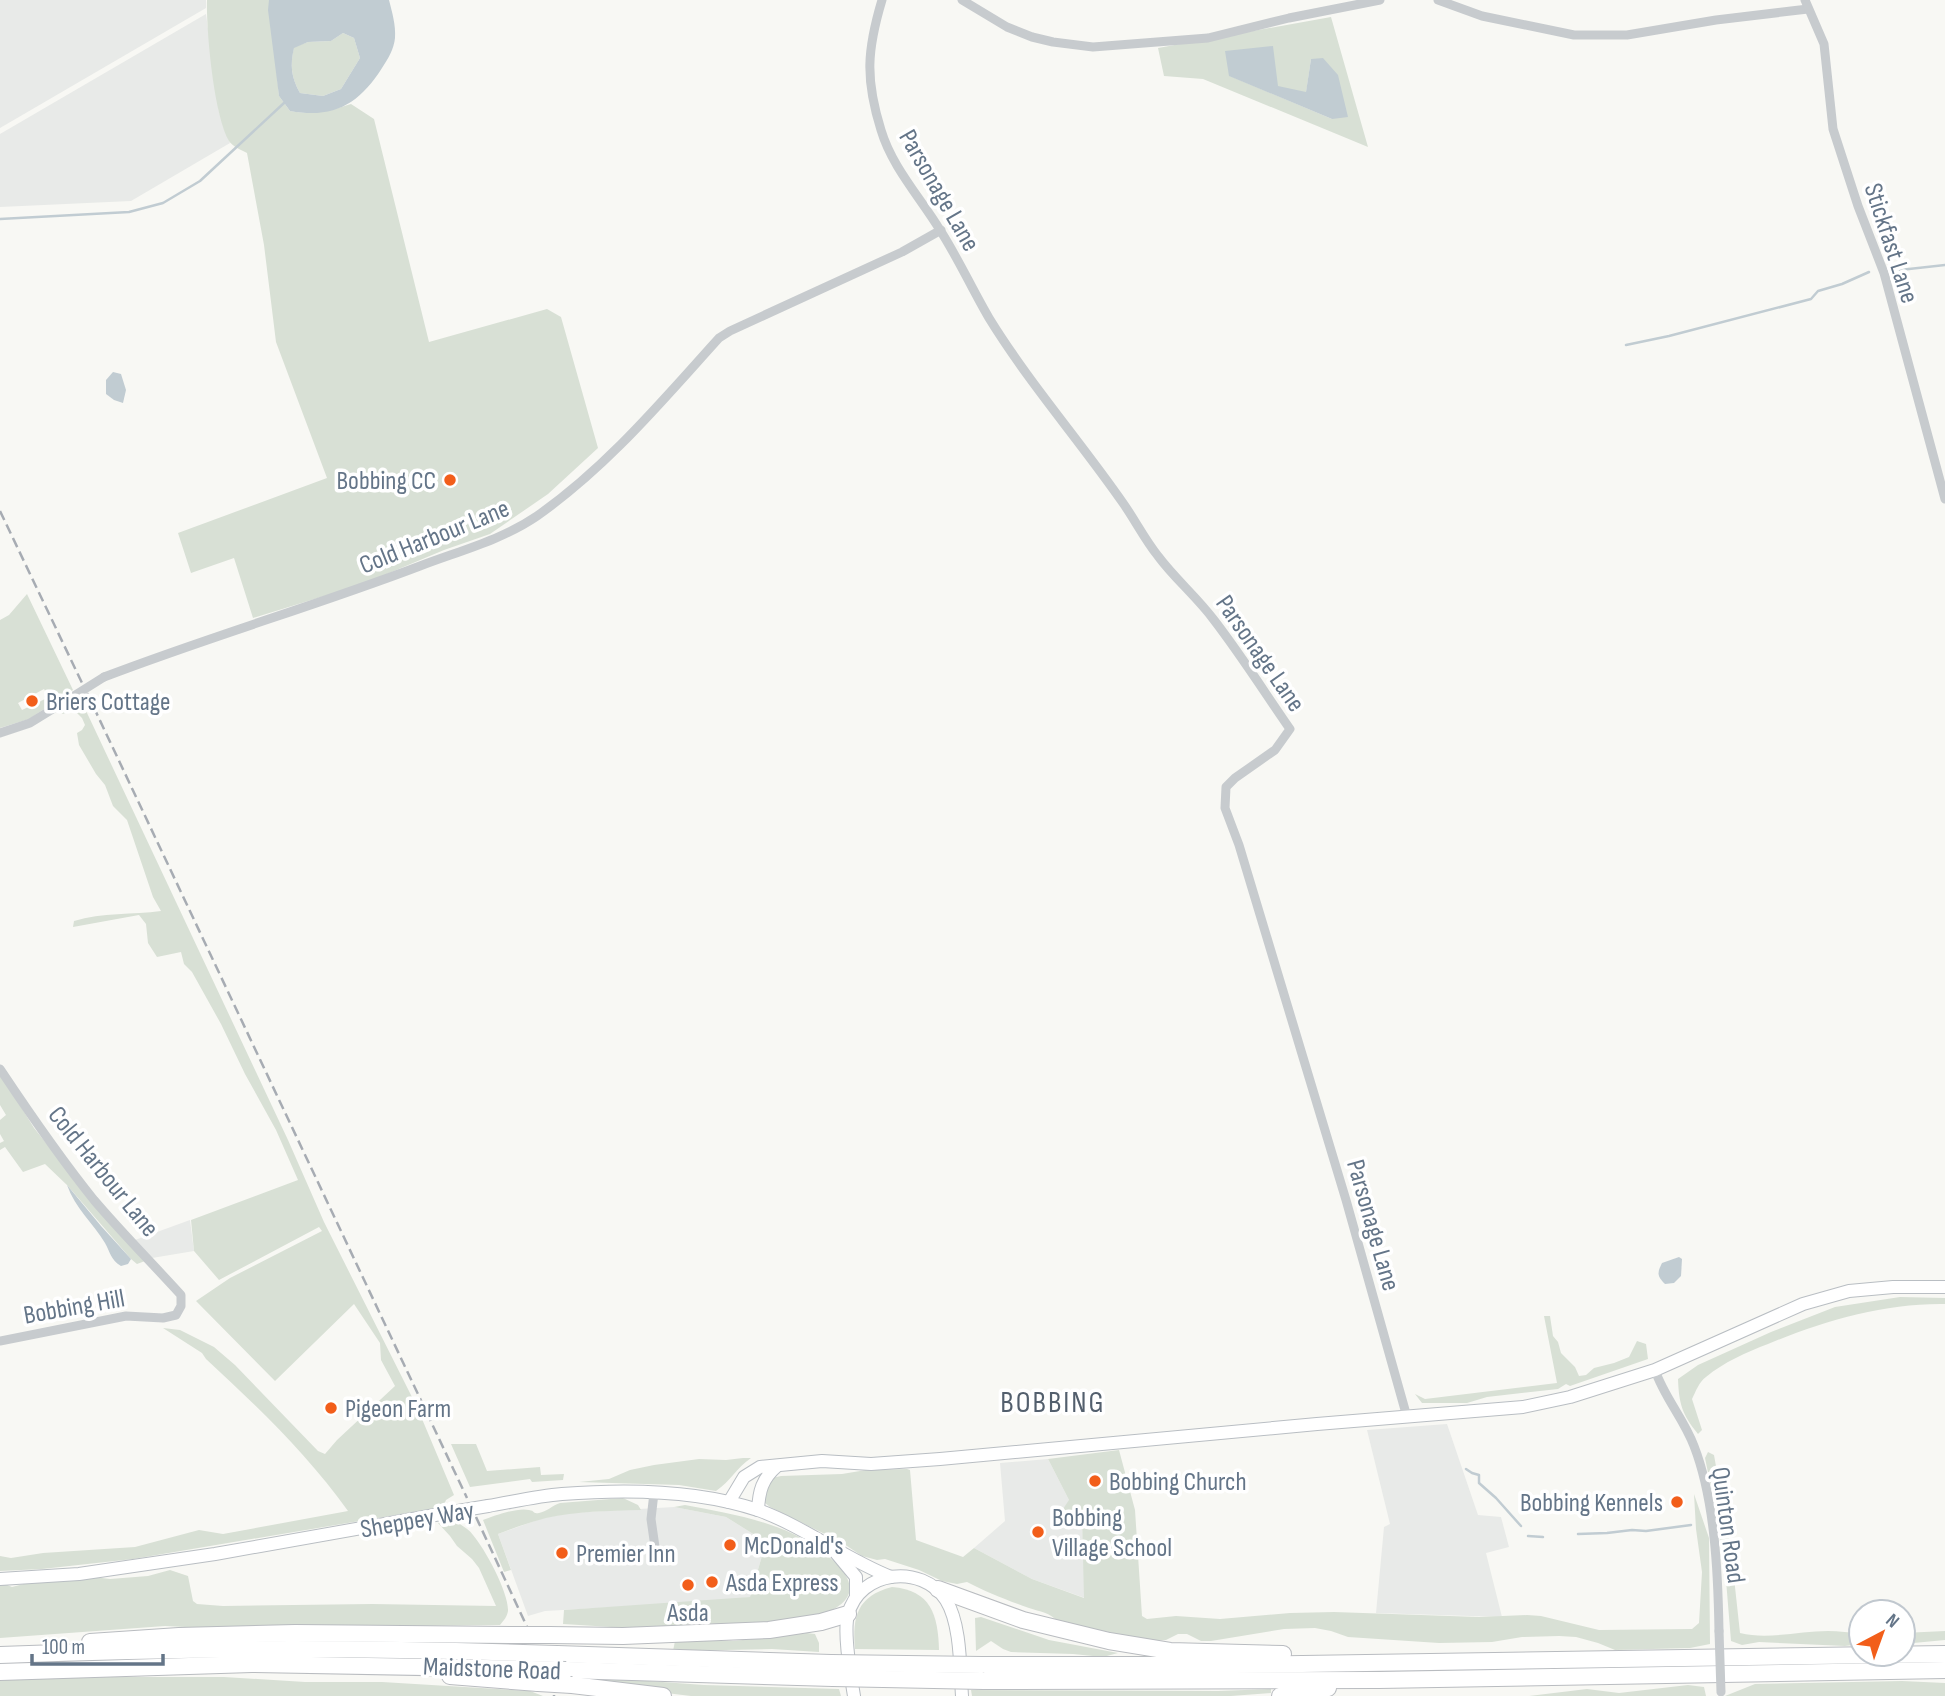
<svg xmlns="http://www.w3.org/2000/svg" width="1945" height="1696" viewBox="0 0 1945 1696" font-family="'Sofia Sans Condensed',sans-serif">
<style>
.built{fill:#e8eae8}
.green{fill:#d8e0d5;fill-rule:evenodd}
.water{fill:#c1ccd2;fill-rule:evenodd}
.lines{fill:none;stroke-linecap:round;stroke-linejoin:round}
.stream{stroke:#c1ccd2;stroke-width:2.5}
.secondary-casing{stroke:#b9bec3;stroke-width:14}
.highway-casing{stroke:#b9bcc0;stroke-width:18}
.street{stroke:#c7cbce;stroke-width:9}
.secondary{stroke:#fff;stroke-width:12}
.highway{stroke:#fff;stroke-width:16}
.rail{stroke:#a7acb3;stroke-width:2.5;stroke-dasharray:10 5;stroke-linecap:butt}
.secondary-bridge-casing{stroke:#b9bec3;stroke-width:14;stroke-linecap:butt}
.highway-bridge-casing{stroke:#b9bcc0;stroke-width:18;stroke-linecap:butt}
.street-bridge{stroke:#c7cbce;stroke-width:9}
.secondary-bridge{stroke:#fff;stroke-width:12}
.highway-bridge{stroke:#fff;stroke-width:16}
.poi-dot{fill:#f25e1a;stroke:#fff;stroke-width:2.5}
.labels{text-anchor:middle;stroke-width:7;stroke-linejoin:round;paint-order:stroke}
.street-label{font-size:26px;fill:#647588;stroke:#fff}
.poi-label{font-size:26px;fill:#647588;stroke:#fff;text-anchor:start}
.quarter-label{font-size:30px;letter-spacing:2px;fill:#535f6d;stroke:#fff}
</style>
<rect width="100%" height="100%" fill="#f8f8f4"/>
<!-- built -->
<g class="built">
<polygon points="0,0 206,0 206,8 0,128"/>
<polygon points="206,14 219,112 230,143 131,201 0,207 0,134"/>
<polygon points="190,1220 194,1251 152,1258 135,1240"/>
<polygon points="1447,1424 1478,1515 1501,1517 1509,1547 1486,1553 1502,1617 1376,1613 1384,1527 1390,1524 1367,1430"/>
<polygon points="1048,1459 1069,1500 1082,1517 1085,1598 1032,1579 974,1548 1005,1521 1000,1463"/>
<polygon points="674,1507 726,1517 766,1542 750,1597 723,1601 545,1611 528,1616 498,1534 543,1518 570,1513"/>
</g>
<!-- green -->
<g class="green">
<path d="M207,0H270L279,96L290,111C312,115 330,111 351,104L374,119L429,342L547,309L561,317L598,448L548,494L490,534L444,550L363,584L253,618L234,558L191,573L178,533L327,478L276,342L264,245L247,153C241,150 232,146 229,141C214,116 206,30 207,0Z"/>
<path d="M1331,17L1368,147L1203,79L1164,76L1158,48ZM1311,59L1332,119L1230,76L1306,93Z"/>
<path d="M343,33L354,38L360,58L341,89L323,96L300,93C291,77 290,65 294,47L308,42L331,41Z"/>
<path d="M27,594L73,690L29,719L0,728V620L9,615ZM44,689L47,694L44,696L45,699L22,710L18,703Z"/>
<path d="M80,698L288,1140L324,1222L417,1407L454,1495L446,1500L443,1507L133,1559L42,1569L0,1571V1556L11,1558L43,1553L135,1547L199,1530L223,1534L348,1511C308,1455 257,1406 206,1359L202,1353L163,1328L180,1330L214,1347L235,1365L318,1451L325,1454L337,1440L395,1386L381,1360L380,1343L354,1304L275,1381L196,1301L230,1278L322,1231L319,1227L219,1280L194,1251L191,1220L298,1180L276,1130L245,1074L221,1024L192,972L184,964L181,952L157,957L148,943L146,924L139,915L73,927L74,921C102,912 133,915 161,911L153,897L127,820L113,806L105,785L96,774L79,745L77,733L82,730L85,725L82,718L73,709L63,714L58,711Z"/>
<polygon points="0,1073 34,1128 54,1153 145,1261 137,1264 131,1259 67,1185 45,1164 23,1172 5,1147 0,1150 0,1143 4,1141 0,1134 0,1120 6,1115 0,1105"/>
<path d="M1900,1297L1945,1298V1304C1885,1303 1823,1321 1768,1344C1747,1352 1724,1362 1706,1377C1699,1382 1696,1391 1692,1399L1702,1430L1698,1434C1682,1414 1679,1404 1678,1379L1698,1365L1771,1332L1835,1307Z"/>
<polygon points="1544,1316 1550,1316 1553,1336 1558,1342 1561,1353 1575,1367 1579,1376 1586,1375 1594,1368 1614,1363 1629,1357 1637,1341 1646,1344 1648,1359 1570,1386 1566,1384 1558,1389 1487,1397 1467,1403 1422,1403 1415,1394 1425,1399 1557,1383"/>
<polygon points="451,1444 476,1444 487,1471 540,1467 541,1475 564,1474 563,1480 532,1482 530,1479 470,1487"/>
<path d="M1119,1450L1135,1510L1142,1616L1147,1619L1176,1616L1220,1619L1290,1613L1334,1612L1479,1617L1527,1615L1541,1616L1599,1630L1692,1629L1699,1623L1702,1572L1696,1529L1694,1494L1709,1538L1710,1644L1690,1648L1615,1650L1598,1643L1576,1637L1559,1636L1522,1637L1492,1642L1439,1643L1348,1637L1331,1631L1315,1628L1284,1629L1211,1641H1201L1187,1634H1178L1166,1640L1153,1641L1058,1622C1050,1612 1040,1612 1029,1608C1009,1601 986,1592 967,1582L957,1584L942,1581L919,1570L885,1559L877,1560L862,1556L841,1542L770,1507L765,1503L764,1498L772,1478L781,1476L842,1474L866,1470L907,1469L910,1470L916,1540L963,1557L974,1548L1032,1579L1084,1598L1082,1517L1057,1518L1069,1500L1048,1459Z"/>
<path d="M1708,1452L1714,1455L1731,1550L1740,1633C1768,1640 1799,1631 1828,1631C1839,1631 1850,1633 1861,1633V1644L1845,1646L1759,1642L1742,1645L1731,1641L1726,1580L1717,1516L1705,1458Z"/>
<path d="M743,1458H751C736,1468 731,1481 716,1491L679,1485L579,1482L609,1479L630,1470L654,1465L699,1459L726,1460Z"/>
<path d="M623,1498L638,1505L641,1510C608,1511 577,1511 546,1518C530,1522 514,1528 498,1534L511,1570L504,1572L483,1520C494,1516 518,1507 529,1510C536,1511 532,1514 539,1513C546,1512 553,1505 560,1503Z"/>
<path d="M685,1505C722,1512 770,1520 803,1539C835,1558 880,1593 821,1615C799,1623 771,1623 747,1624L745,1623L717,1624L697,1623L666,1627L627,1628L563,1624L564,1610L750,1597L766,1542L726,1517L674,1507Z"/>
<path d="M455,1521C461,1525 469,1529 473,1535C485,1549 509,1593 508,1611C507,1617 504,1620 500,1625L205,1628L165,1626L0,1638V1582L12,1587L35,1581L94,1577L110,1579L148,1576L170,1570L188,1576L193,1601L197,1604L223,1606L372,1604L496,1606L479,1568L472,1559L457,1546L450,1536L438,1523Z"/>
<path d="M892,1587C931,1590 938,1615 939,1650L855,1649C852,1617 857,1596 892,1587Z"/>
<polygon points="981,1617 1049,1640 1118,1653 1103,1657 1073,1654 1011,1652 1003,1649 991,1641 976,1651 975,1618"/>
<polygon points="1945,1631 1945,1640 1903,1644 1903,1633"/>
<polygon points="807,1633 815,1634 819,1643 819,1652 772,1649 673,1651 675,1641 733,1641"/>
<polygon points="565,1675 704,1685 839,1689 841,1696 691,1696 567,1681"/>
<polygon points="118,1677 224,1677 305,1682 382,1682 530,1691 543,1696 0,1696 0,1681 16,1678"/>
<polygon points="1902,1681 1945,1683 1945,1696 1725,1696 1755,1684"/>
<polygon points="1688,1685 1704,1687 1706,1696 1529,1696 1587,1689 1619,1693"/>
<polygon points="1271,1689 1271,1693 1231,1696 972,1696 971,1690 1218,1691"/>
</g>
<!-- water -->
<g class="water">
<path d="M269,0H389C392,12 396,25 395,38C394,49 388,59 382,68C359,104 334,119 290,111L279,96L268,10ZM343,33L354,38L360,58L341,89L323,96L300,93C291,77 290,65 294,48L308,42L331,41Z"/>
<polygon points="1273,46 1278,86 1306,92 1311,59 1323,58 1338,75 1348,117 1332,119 1229,76 1225,51"/>
<polygon points="113,372 121,374 126,390 123,403 114,400 106,394 106,380"/>
<path d="M67,1185L101,1226L131,1259L128,1264L121,1266C111,1260 110,1252 105,1243C93,1223 75,1208 67,1185Z"/>
<path d="M1679,1257L1682,1259L1681,1276L1674,1283L1665,1284C1657,1276 1657,1273 1662,1263Z"/>
</g>
<g class="lines">
<!-- stream -->
<g class="stream">
<polyline points="0,219 129,212 163,203 200,181 284,103"/>
<polyline points="1900,270 1945,265"/>
<polyline points="1626,345 1669,336 1811,299 1818,291 1842,284 1869,272"/>
<polyline points="1466,1469 1472,1473 1479,1475 1479,1483 1496,1498 1521,1526"/>
<polyline points="1578,1534 1607,1533 1632,1530 1646,1531 1691,1525"/>
<polyline points="1528,1536 1543,1537"/>
</g>
<defs>
<g id="secondary">
<polyline points="729,1502 744,1477 760,1467 822,1461 871,1464 940,1459 1317,1424 1523,1407 1570,1397 1655,1370 1803,1304 1849,1291 1893,1287 1945,1287"/>
<path d="M488,1506C512,1502 537,1496 562,1494C624,1489 698,1490 758,1510C805,1527 845,1559 891,1577"/>
<path d="M758,1510C759,1491 762,1479 777,1466"/>
<polyline points="836,1553 856,1577 856,1595"/>
<polyline points="0,1579 79,1574 215,1554 452,1512"/>
<path d="M854,1696C851,1677 843,1633 848,1615C859,1570 922,1563 946,1600C961,1624 960,1668 962,1696"/>
</g>
<g id="highway">
<polyline points="938,1589 1023,1620 1109,1641 1170,1651 1283,1654"/>
<polyline points="549,1635 623,1636 769,1630 821,1622 848,1614"/>
<polyline points="90,1642 179,1636 295,1633 514,1635"/>
<polyline points="557,1654 831,1663"/>
<path d="M0,1655C174,1648 349,1647 523,1653"/>
<polyline points="982,1665 1235,1665 1945,1654"/>
<polyline points="566,1670 833,1678"/>
<polyline points="0,1672 252,1664 531,1669"/>
<polyline points="450,1676 538,1683"/>
<polyline points="984,1681 1379,1680 1945,1670"/>
<polyline points="572,1685 663,1696"/>
<polyline points="1280,1696 1328,1688"/>
</g>
</defs>
<!-- secondary casing -->
<use href="#secondary" class="secondary-casing"/>
<!-- highway casing -->
<use href="#highway" class="highway-casing"/>
<!-- street -->
<g class="street">
<path d="M882,0C867,50 865,79 881,130C892,167 920,197 940,230C958,258 972,289 989,318C1029,383 1080,441 1123,503C1135,520 1145,540 1158,556C1175,579 1197,597 1214,620C1241,655 1265,693 1290,729L1275,750L1235,778L1226,787L1225,808L1239,845L1346,1200L1407,1417"/>
<polyline points="962,0 1007,27 1032,37 1053,42 1093,47 1208,38 1289,18 1380,0"/>
<polyline points="1438,0 1482,16 1574,35 1627,35 1716,20 1808,9"/>
<polyline points="1805,0 1824,44 1833,129 1858,206 1884,273 1945,499"/>
<path d="M104,677C208,637 315,606 420,566C459,551 502,540 537,516C607,467 662,401 719,338L730,331L902,252L941,230"/>
<polyline points="0,733 30,723 69,699"/>
<path d="M0,1069C30,1114 60,1158 94,1200C122,1233 152,1263 181,1295V1306L176,1315L163,1318L126,1316L0,1341"/>
<path d="M1655,1370C1664,1397 1684,1419 1694,1446C1715,1500 1718,1573 1719,1631"/>
<polyline points="654,1493 651,1519 655,1547"/>
</g>
<!-- secondary -->
<use href="#secondary" class="secondary"/>
<!-- highway -->
<use href="#highway" class="highway"/>
<!-- rail -->
<g class="rail">
<polyline points="0,511 83,685"/>
<polyline points="87,693 467,1498"/>
<polyline points="476,1517 528,1629"/>
<polyline points="554,1695 554,1696"/>
</g>
<defs>
<polyline id="secondary-bridge" points="452,1512 488,1506"/>
<g id="highway-bridge">
<polyline points="514,1635 549,1635"/>
<polyline points="523,1653 557,1654"/>
<polyline points="831,1663 982,1665"/>
<polyline points="531,1669 566,1670"/>
<polyline points="833,1678 984,1681"/>
<polyline points="538,1683 572,1685"/>
</g>
</defs>
<!-- secondary-bridge casing -->
<use href="#secondary-bridge" class="secondary-bridge-casing"/>
<!-- highway-bridge casing -->
<use href="#highway-bridge" class="highway-bridge-casing"/>
<!-- street-bridge -->
<g class="street-bridge">
<polyline points="69,699 104,677"/>
<polyline points="1719,1631 1721,1692"/>
</g>
<!-- secondary-bridge -->
<use href="#secondary-bridge" class="secondary-bridge"/>
<!-- highway-bridge -->
<use href="#highway-bridge" class="highway-bridge"/>
</g>
<!-- markers -->
<g class="poi-dot">
<circle cx="450" cy="480" r="7"/>
<circle cx="32" cy="701" r="7"/>
<circle cx="331" cy="1408" r="7"/>
<circle cx="1095" cy="1481" r="7"/>
<circle cx="1677" cy="1502" r="7"/>
<circle cx="1038" cy="1532" r="7"/>
<circle cx="730" cy="1545" r="7"/>
<circle cx="562" cy="1553" r="7"/>
<circle cx="712" cy="1582" r="7"/>
<circle cx="688" cy="1585" r="7"/>
</g>
<g class="labels">
<!-- street labels -->
<g class="street-label">
<text transform="translate(940 190) rotate(60)" y="9">Parsonage Lane</text>
<text transform="translate(1892 243) rotate(72)" y="9">Stickfast Lane</text>
<text transform="translate(434 536) rotate(-22)" y="9">Cold Harbour Lane</text>
<text transform="translate(1261 653) rotate(55)" y="9">Parsonage Lane</text>
<text transform="translate(104 1171) rotate(51)" y="9">Cold Harbour Lane</text>
<text transform="translate(1374 1225) rotate(74)" y="9">Parsonage Lane</text>
<text transform="translate(74 1306) rotate(-10)" y="9">Bobbing Hill</text>
<text transform="translate(417 1519) rotate(-10)" y="9">Sheppey Way</text>
<text transform="translate(1729 1525) rotate(82)" y="9">Quinton Road</text>
<text transform="translate(492 1668) rotate(2)" y="9">Maidstone Road</text>
</g>
<!-- poi labels -->
<g class="poi-label">
<text x="436" y="489" text-anchor="end">Bobbing CC</text>
<text x="46" y="710">Briers Cottage</text>
<text x="345" y="1417">Pigeon Farm</text>
<text x="1109" y="1490">Bobbing Church</text>
<text x="1663" y="1511" text-anchor="end">Bobbing Kennels</text>
<text x="1052" y="1526">Bobbing<tspan x="1052" dy="30">Village School</tspan></text>
<text x="744" y="1554">McDonald's</text>
<text x="576" y="1562">Premier Inn</text>
<text x="726" y="1591">Asda Express</text>
<text x="688" y="1621" text-anchor="middle">Asda</text>
</g>
<!-- quarter labels -->
<g class="quarter-label">
<text x="1053" y="1412">BOBBING</text>
</g>
</g>
<!-- north arrow -->
<g transform="translate(1882 1633) rotate(41)"><circle r="33" fill="#ffffff" stroke="#c1c8cf" stroke-width="2"/>
<path d="M0-5L12 26L0 18L-12 26Z" fill="#f25e1a"/>
<text y="-10" font-size="19" font-weight="bold" text-anchor="middle" fill="#647588">N</text>
</g>
<!-- scale -->
<path d="M32 1654v10h131v-10" fill="none" stroke="#647588" stroke-width="3.5"/>
<text x="42" y="1654" font-size="21" fill="#647588" stroke="#ffffff" stroke-width="5" paint-order="stroke">100 m</text>
</svg>
